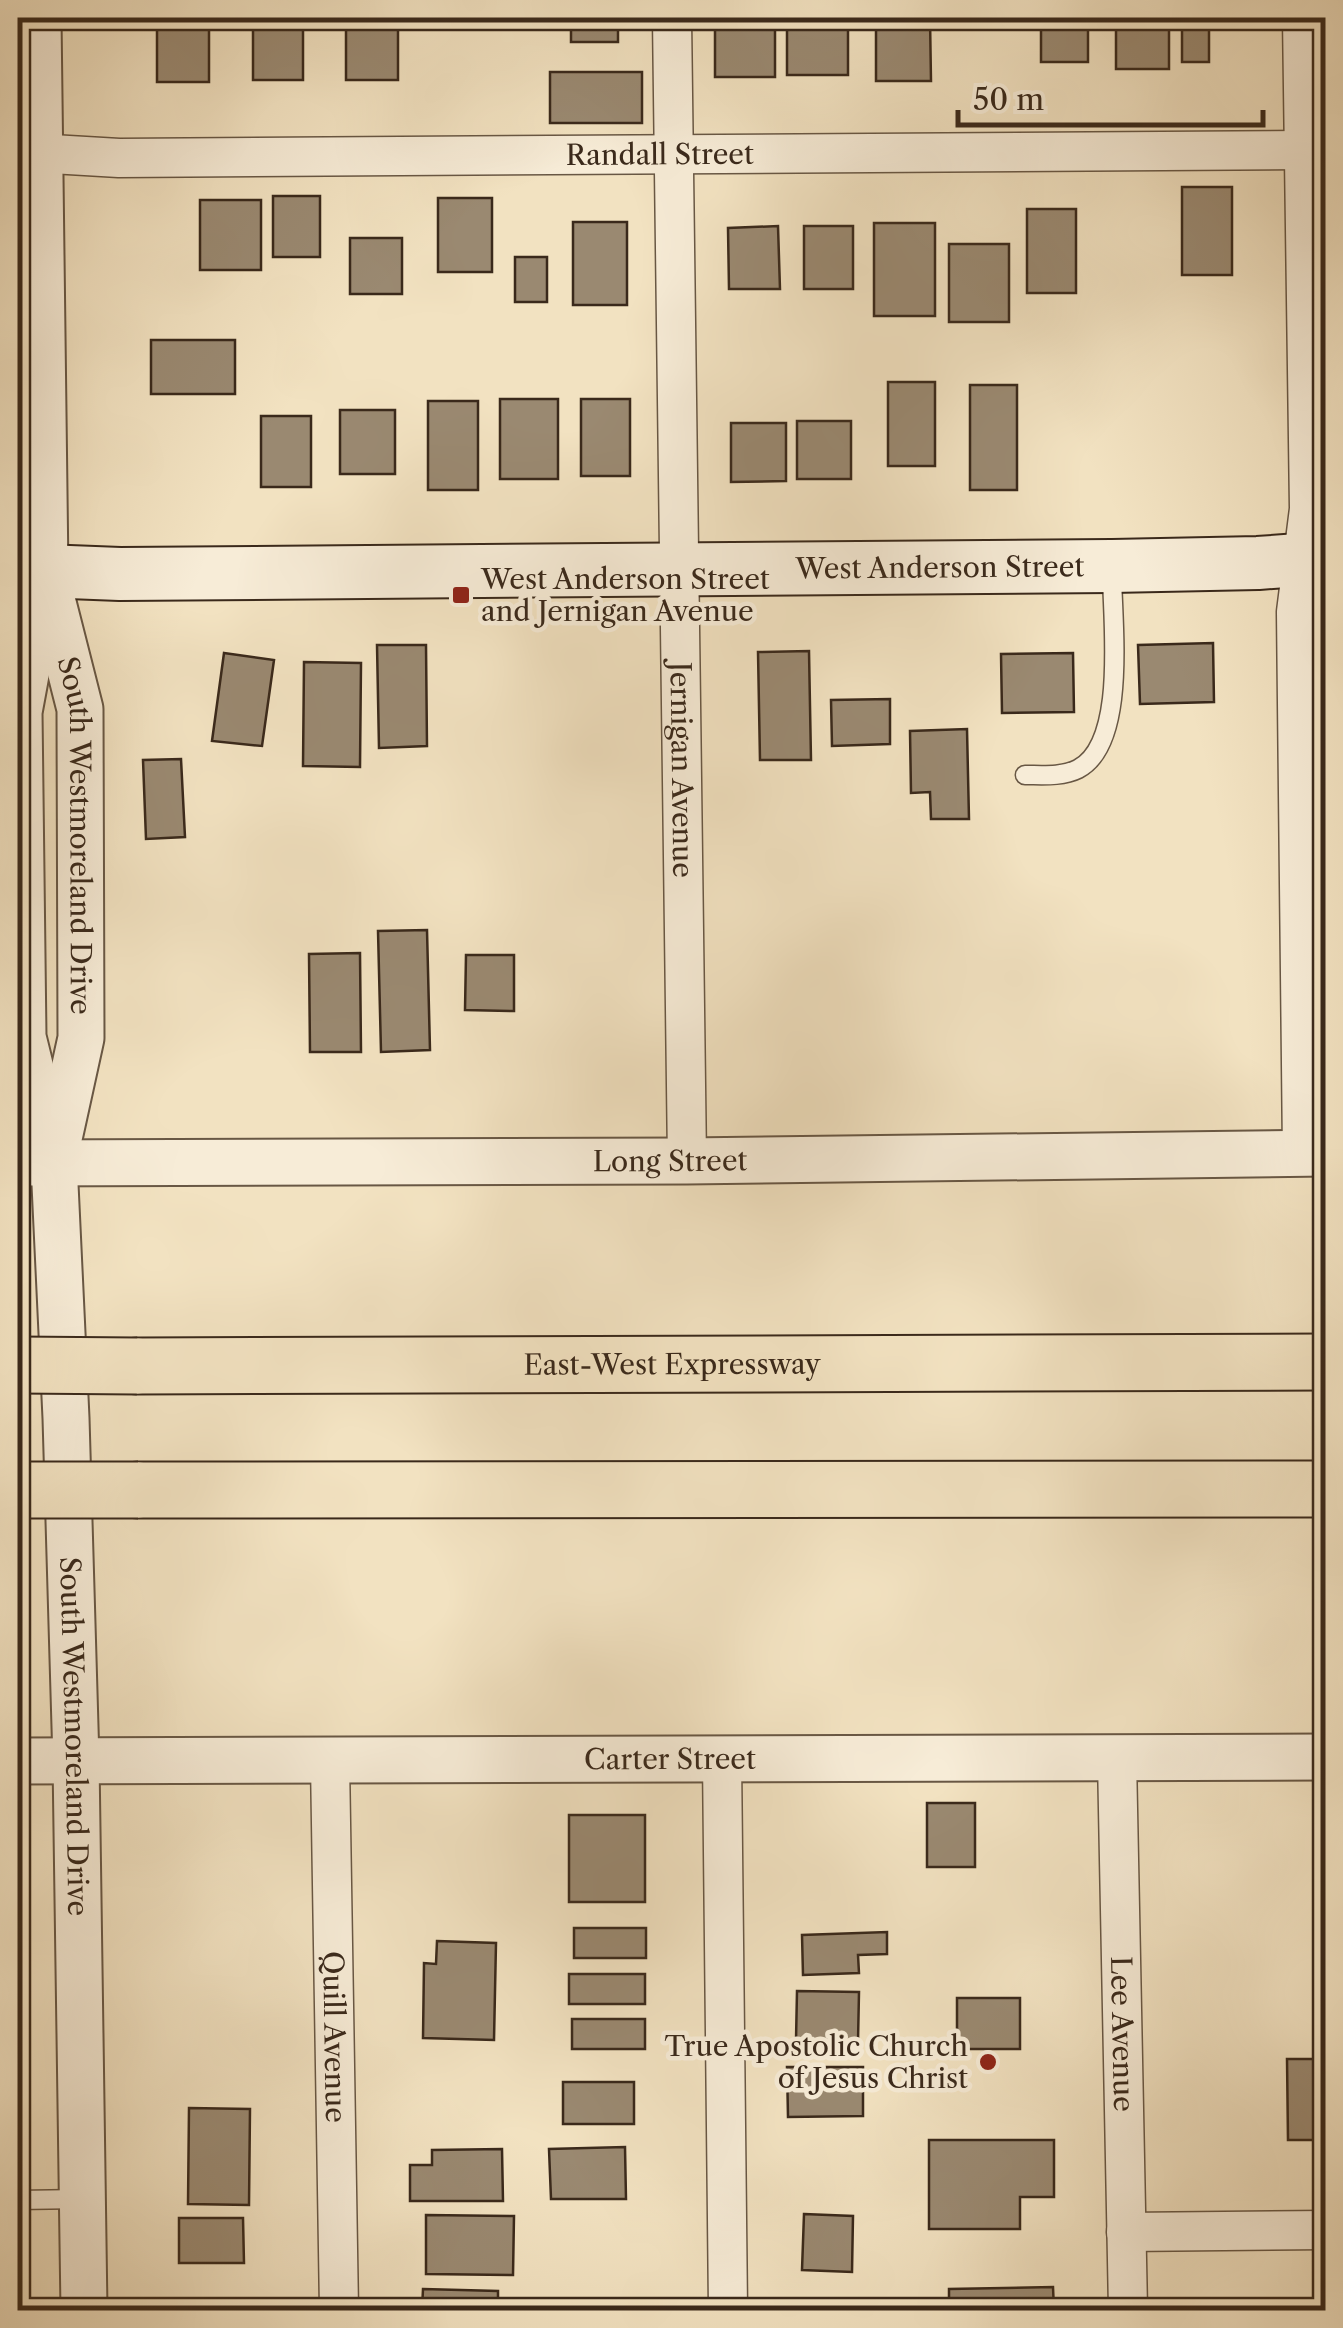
<svg xmlns="http://www.w3.org/2000/svg" width="1343" height="2328" viewBox="0 0 1343 2328" font-family="'Libre Caslon Text',serif">
<style>
.building{fill:#9a8971;stroke:#3a291b;stroke-width:2.5}
.lines{fill:none;stroke-linecap:round;stroke-linejoin:round}
.service-casing{stroke:#685744;stroke-width:21}
.minor-casing{stroke:#685744;stroke-width:41}
.tertiary-casing{stroke:#685744;stroke-width:49}
.secondary-casing{stroke:#3a291b;stroke-width:56}
.motorway-casing{stroke:#3a291b;stroke-width:59}
.service{stroke:#f7ecd7;stroke-width:18}
.minor{stroke:#f7ecd7;stroke-width:38}
.tertiary{stroke:#f7ecd7;stroke-width:45}
.secondary{stroke:#f7ecd7;stroke-width:52}
.motorway{stroke:#f2e2c1;stroke-width:55}
.motorway-bridge-casing{stroke:#3a291b;stroke-width:59;stroke-linecap:butt}
.motorway-bridge{stroke:#f2e2c1;stroke-width:55}
.poi-dot{fill:#8f2418;stroke:#f7ecd7;stroke-width:4}
.labels{text-anchor:middle;stroke-width:9;stroke-linejoin:round;paint-order:stroke}
.street-label{font-size:28px;fill:#3a291b;stroke:#f7ecd7}
.poi-label{font-size:28px;fill:#3a291b;stroke:#f7ecd7;text-anchor:start}
</style>
<rect width="100%" height="100%" fill="#f2e2c1"/>
<filter id="stains"><feTurbulence type="fractalNoise" baseFrequency=".002" numOctaves="4"/><feColorMatrix values="0 0 0 0 .2 0 0 0 0 .09 0 0 0 0 .02 0 0 0 .5 -.17"/></filter>
<radialGradient id="worn" r=".72"><stop offset=".6" stop-color="#630" stop-opacity="0"/><stop offset="1" stop-color="#630" stop-opacity=".3"/></radialGradient>
<!-- building -->
<g class="building">
<rect x="157" y="18" width="52" height="64"/>
<rect x="253" y="18" width="50" height="62"/>
<rect x="346" y="18" width="52" height="62"/>
<rect x="571" y="18" width="47" height="24"/>
<rect x="715" y="18" width="60" height="59"/>
<rect x="787" y="18" width="61" height="57"/>
<polygon points="876,18 930,18 931,81 876,81"/>
<rect x="1041" y="18" width="47" height="44"/>
<rect x="1116" y="18" width="53" height="51"/>
<rect x="1182" y="18" width="27" height="44"/>
<rect x="550" y="72" width="92" height="51"/>
<rect x="1182" y="187" width="50" height="88"/>
<rect x="273" y="196" width="47" height="61"/>
<rect x="438" y="198" width="54" height="74"/>
<rect x="200" y="200" width="61" height="70"/>
<rect x="1027" y="209" width="49" height="84"/>
<rect x="573" y="222" width="54" height="83"/>
<rect x="874" y="223" width="61" height="93"/>
<polygon points="778,226 780,289 729,289 728,228"/>
<rect x="804" y="226" width="49" height="63"/>
<rect x="350" y="238" width="52" height="56"/>
<rect x="949" y="244" width="60" height="78"/>
<rect x="515" y="257" width="32" height="45"/>
<rect x="151" y="340" width="84" height="54"/>
<rect x="888" y="382" width="47" height="84"/>
<rect x="970" y="385" width="47" height="105"/>
<rect x="500" y="399" width="58" height="80"/>
<rect x="581" y="399" width="49" height="77"/>
<rect x="428" y="401" width="50" height="89"/>
<rect x="340" y="410" width="55" height="64"/>
<rect x="261" y="416" width="50" height="71"/>
<rect x="797" y="421" width="54" height="58"/>
<polygon points="731,423 786,423 786,481 731,482"/>
<polygon points="1213,643 1214,702 1140,704 1138,645"/>
<polygon points="377,645 426,645 427,746 379,748"/>
<polygon points="809,651 811,760 760,760 758,652"/>
<polygon points="224,653 274,660 262,746 212,741"/>
<polygon points="1073,653 1074,712 1002,713 1001,654"/>
<polygon points="304,662 361,663 360,767 303,766"/>
<polygon points="890,699 890,744 832,746 831,700"/>
<polygon points="967,729 969,819 931,819 930,792 911,793 910,731"/>
<polygon points="181,759 185,837 146,839 143,760"/>
<polygon points="427,930 430,1050 381,1052 378,931"/>
<polygon points="360,953 361,1052 310,1052 309,954"/>
<polygon points="466,955 514,955 514,1011 465,1010"/>
<rect x="927" y="1803" width="48" height="64"/>
<rect x="569" y="1815" width="76" height="87"/>
<rect x="574" y="1928" width="72" height="30"/>
<polygon points="887,1932 887,1954 858,1955 859,1973 803,1975 802,1935"/>
<polygon points="437,1941 496,1943 494,2040 423,2038 424,1963 436,1964"/>
<rect x="569" y="1974" width="76" height="30"/>
<polygon points="797,1991 859,1992 858,2042 796,2040"/>
<rect x="957" y="1998" width="63" height="51"/>
<rect x="572" y="2019" width="73" height="30"/>
<polygon points="1287,2059 1326,2059 1326,2140 1288,2140"/>
<polygon points="787,2067 863,2067 863,2116 788,2117"/>
<rect x="563" y="2082" width="71" height="42"/>
<polygon points="189,2108 250,2109 249,2205 188,2204"/>
<polygon points="929,2140 1054,2140 1054,2197 1020,2197 1020,2229 929,2229"/>
<polygon points="625,2147 626,2199 551,2199 549,2149"/>
<polygon points="502,2149 503,2201 410,2201 410,2165 432,2165 432,2150"/>
<polygon points="804,2214 853,2216 852,2272 802,2270"/>
<polygon points="426,2215 514,2216 513,2275 426,2274"/>
<polygon points="179,2218 243,2218 244,2263 179,2263"/>
<polygon points="1053,2287 1054,2310 949,2310 949,2289"/>
<polygon points="423,2289 498,2291 498,2310 422,2310"/>
</g>
<g class="lines">
<defs>
<g id="service">
<path d="M1025,775C1042,775 1062,777 1078,769C1128,743 1112,620 1112,572"/>
<polyline points="1297,784 1326,794"/>
<polyline points="18,2200 82,2199"/>
</g>
<g id="minor">
<path id="s1" d="M672,18L687,1161"/>
<path id="s2" d="M18,152L119,158L1303,150"/>
<polyline points="1302,1153 1296,612 1309,509 1302,18"/>
<polyline points="722,1759 728,2310"/>
<path id="s3" d="M1117,1759L1128,2310"/>
<path id="s4" d="M330,1762L339,2310"/>
<polyline points="1126,2232 1326,2230"/>
</g>
<g id="tertiary">
<path id="s5" d="M38,18L45,572L19,712L23,1037L54,1163L66,1418L76,1761L84,2310"/>
<path id="s6" d="M49,587L80,709L81,1038L56,1152"/>
<path id="s7" d="M18,1163L687,1161L1326,1153"/>
<path id="s8" d="M18,1761L1326,1757"/>
</g>
<g id="secondary">
<path id="s9" d="M18,570L120,574L1112,566L1258,563L1326,558"/>
</g>
<g id="motorway">
<path id="s10" d="M137,1366L1326,1362"/>
<polyline points="138,1490 1326,1489"/>
</g>
</defs>
<!-- service casing -->
<use href="#service" class="service-casing"/>
<!-- minor casing -->
<use href="#minor" class="minor-casing"/>
<!-- tertiary casing -->
<use href="#tertiary" class="tertiary-casing"/>
<!-- secondary casing -->
<use href="#secondary" class="secondary-casing"/>
<!-- motorway casing -->
<use href="#motorway" class="motorway-casing"/>
<!-- service -->
<use href="#service" class="service"/>
<!-- minor -->
<use href="#minor" class="minor"/>
<!-- tertiary -->
<use href="#tertiary" class="tertiary"/>
<!-- secondary -->
<use href="#secondary" class="secondary"/>
<!-- motorway -->
<use href="#motorway" class="motorway"/>
<defs>
<g id="motorway-bridge">
<polyline points="18,1365 137,1366"/>
<polyline points="18,1490 138,1490"/>
</g>
</defs>
<!-- motorway-bridge casing -->
<use href="#motorway-bridge" class="motorway-bridge-casing"/>
<!-- motorway-bridge -->
<use href="#motorway-bridge" class="motorway-bridge"/>
</g>
<!-- markers -->
<g class="poi-dot">
<rect x="451" y="585" width="20" height="20" rx="5"/>
<circle cx="988" cy="2062" r="10"/>
</g>
<g class="labels">
<!-- street labels -->
<g class="street-label">
<text dy="10" stroke="none"><textPath href="#s2" startOffset="642">Randall Street</textPath></text>
<text dy="10" stroke="none"><textPath href="#s9" startOffset="922">West Anderson Street</textPath></text>
<text dy="10" stroke="none"><textPath href="#s1" startOffset="752">Jernigan Avenue</textPath></text>
<text dy="10" stroke="none"><textPath href="#s6" startOffset="252">South Westmoreland Drive</textPath></text>
<text dy="10" stroke="none"><textPath href="#s7" startOffset="652">Long Street</textPath></text>
<text dy="10" stroke="none"><textPath href="#s10" startOffset="535">East-West Expressway</textPath></text>
<text dy="10" stroke="none"><textPath href="#s5" startOffset="1725">South Westmoreland Drive</textPath></text>
<text dy="10" stroke="none"><textPath href="#s8" startOffset="652">Carter Street</textPath></text>
<text dy="10" stroke="none"><textPath href="#s3" startOffset="275">Lee Avenue</textPath></text>
<text dy="10" stroke="none"><textPath href="#s4" startOffset="275">Quill Avenue</textPath></text>
</g>
<!-- poi labels -->
<g class="poi-label">
<text x="481" y="589">West Anderson Street<tspan x="481" dy="32">and Jernigan Avenue</tspan></text>
<text x="968" y="2056" text-anchor="end">True Apostolic Church<tspan x="968" dy="32">of Jesus Christ</tspan></text>
</g>
</g>
<!-- margin -->
<rect width="1343" height="2328" fill="none" stroke="#f2e2c1" stroke-width="60"/>
<rect x="20" y="20" width="1303" height="2288" fill="none" stroke="#3a291b" stroke-width="5"/>
<rect x="30" y="30" width="1283" height="2268" fill="none" stroke="#3a291b" stroke-width="2.5"/>
<!-- scale -->
<path d="M958 110v15h305v-15" fill="none" stroke="#3a291b" stroke-width="5"/>
<text x="973" y="110" font-size="30" fill="#3a291b" stroke="#f7ecd7" stroke-width="8" paint-order="stroke">50 m</text>
<rect width="100%" height="100%" filter="url(#stains)"/>
<rect width="100%" height="100%" fill="url(#worn)"/>
</svg>
